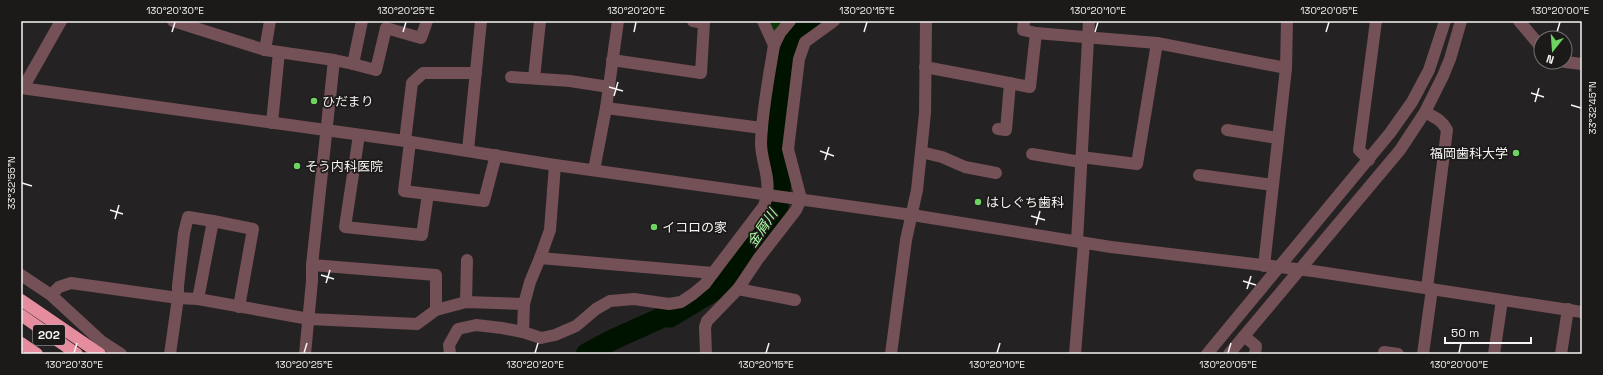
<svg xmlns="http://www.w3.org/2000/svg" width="1603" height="375" viewBox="0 0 1603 375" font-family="'Space Grotesk','Noto Sans JP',sans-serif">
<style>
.green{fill:#083804}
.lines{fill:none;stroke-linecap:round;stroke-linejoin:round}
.river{stroke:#001300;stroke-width:21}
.minor{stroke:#745057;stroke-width:12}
.highway{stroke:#e58d9f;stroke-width:12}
.ticks{fill:none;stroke:#f5f3f3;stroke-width:1.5}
.poi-dot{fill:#6dd361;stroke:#1c1919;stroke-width:1.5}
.labels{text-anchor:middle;stroke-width:3.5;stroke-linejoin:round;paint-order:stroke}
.shield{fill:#1c1919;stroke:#b4b2b2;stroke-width:1}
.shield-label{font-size:12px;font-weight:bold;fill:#f5f3f3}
.poi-label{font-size:13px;fill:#f5f3f3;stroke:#1c1919;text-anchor:start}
.water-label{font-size:14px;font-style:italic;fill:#adfba4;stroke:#1c1919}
.neatline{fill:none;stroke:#f5f3f3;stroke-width:1.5}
.ticks-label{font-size:10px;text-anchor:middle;fill:#f5f3f3}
</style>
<rect width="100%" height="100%" fill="#252223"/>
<!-- green -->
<polygon class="green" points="768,21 786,21 775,33"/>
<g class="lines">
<!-- river -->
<polyline class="river" points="586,354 612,340 663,317 670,317 715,290 759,237 778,207 781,180 776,139 787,59 797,34 813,21"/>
<!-- minor -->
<g class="minor">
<polyline points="173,21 265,50 334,60 353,64 362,21"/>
<polyline points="763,21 774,45"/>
<polyline points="1024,21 1023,30 1036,33 1157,43 1286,68"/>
<polyline points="1519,21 1541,47"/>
<polyline points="265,50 270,21"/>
<polyline points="612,60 701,73 704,23 693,21"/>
<polyline points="1565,62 1582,64"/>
<polyline points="353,64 376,70 386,28 421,38 427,21"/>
<polyline points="925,67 1030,87 1036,33"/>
<polyline points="511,77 570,81 609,87"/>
<polyline points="534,78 540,21"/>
<polyline points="21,88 405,141 555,165 912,215 1111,247 1313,271 1582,312"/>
<polyline points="23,88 61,21"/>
<polyline points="606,108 762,128"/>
<path d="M1425,112C1434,117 1442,120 1447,130L1427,288"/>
<polyline points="272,123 279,52"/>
<polyline points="998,129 1006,130 1010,83"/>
<polyline points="1227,130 1278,138"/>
<polyline points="359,135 345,227 422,235 428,194"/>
<polyline points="405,141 412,83 423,73 476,73"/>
<polyline points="410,142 404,191 484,201 496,155"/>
<polyline points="468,150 481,21"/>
<polyline points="921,152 942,157 965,167 996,173"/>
<polyline points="1032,154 1081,162"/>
<polyline points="1081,157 1137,164 1157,43"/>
<polyline points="1369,160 1359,150 1376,21"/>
<polyline points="594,170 606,108 618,21"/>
<polyline points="1199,175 1273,185"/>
<polyline points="1077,241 1089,21"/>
<polyline points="540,258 550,230 555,165"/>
<polyline points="312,265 436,275 436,310"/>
<polyline points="1264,266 1286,68 1287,21"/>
<polyline points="21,275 51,295 101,341 121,354"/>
<polyline points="738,289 795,300"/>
<path d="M51,295L59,287L71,283L178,298L198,299L309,319L417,324L436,310L466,302L524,304L530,282L540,258L713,273L764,206C765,202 767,198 767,194C770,177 761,160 761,143C762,110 769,77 774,45L780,33L790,21"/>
<polyline points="198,299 213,221 253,229 239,307"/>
<polyline points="466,302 467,260"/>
<polyline points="523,332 541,338 555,335 576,326 596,309 610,301 634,299 669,304 681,302 693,294 705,284 713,273"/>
<polyline points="1244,336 1256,346 1255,354"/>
<polyline points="170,354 178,298 178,286 184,233 188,217 213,221"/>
<polyline points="305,354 312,281 312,265 334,60"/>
<polyline points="450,354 449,345 458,329 476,325 502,328 523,332 524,304"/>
<polyline points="706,354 705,327 707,321 738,289 758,259 796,210 801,199 788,149 799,59 805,42 834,21"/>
<polyline points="891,354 906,240 917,190 921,152 925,113 926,21"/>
<polyline points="1075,354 1084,243"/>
<polyline points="1207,354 1390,133 1412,102 1429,70 1445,21"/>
<polyline points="1229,354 1400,150 1425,112 1443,76 1450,59 1461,21"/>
<polyline points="1384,354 1384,352 1398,354"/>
<polyline points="1423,354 1432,289"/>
<polyline points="1494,354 1502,300"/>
<polyline points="1561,354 1568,309"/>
</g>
<!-- highway -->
<g class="highway">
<polyline points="21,300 100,354"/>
<polyline points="21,315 77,354"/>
<polyline points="21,343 37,354"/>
</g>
</g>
<!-- ticks -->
<path class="ticks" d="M172,32L175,22M403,32L406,22M634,32L636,22M864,32L867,22M1095,32L1098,22M1326,32L1329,22M1557,32L1560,22M609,87L623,91M1531,93L1544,97M614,96L618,82M1535,102L1539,88M1571,105L1581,108M820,151L834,156M825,160L829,147M22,183L32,186M110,210L123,214M1031,216L1045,220M115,219L119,205M1036,225L1040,211M321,275L334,279M1243,281L1256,285M326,283L330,270M1247,289L1251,276M74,353L77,343M304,353L307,343M535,353L538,343M766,353L769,343M997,353L1000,343M1228,353L1231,343M1459,353L1461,343"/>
<!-- markers -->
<g class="poi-dot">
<circle cx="314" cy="101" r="4"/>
<circle cx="1516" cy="153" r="4"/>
<circle cx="297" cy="166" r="4"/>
<circle cx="978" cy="202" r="4"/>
<circle cx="654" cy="227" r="4"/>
</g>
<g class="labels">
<!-- shield labels -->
<rect class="shield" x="33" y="325" width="32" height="20" rx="3"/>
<g class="shield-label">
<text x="49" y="339">202</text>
</g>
<!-- poi labels -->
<g class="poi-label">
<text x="322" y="106">ひだまり</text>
<text x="1508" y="158" text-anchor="end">福岡歯科大学</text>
<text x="305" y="171">そう内科医院</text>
<text x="986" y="207">はしぐち歯科</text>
<text x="662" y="232">イコロの家</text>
</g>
<!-- water labels -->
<g class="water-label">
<text transform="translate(762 228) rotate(-56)" y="5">金屑川</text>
</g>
</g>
<!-- border -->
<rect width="1603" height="375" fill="none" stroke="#1c1919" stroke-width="44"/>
<!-- north arrow -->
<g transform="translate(1553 50) rotate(197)"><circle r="19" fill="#1c1919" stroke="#737070"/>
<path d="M0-3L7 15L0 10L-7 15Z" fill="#6dd361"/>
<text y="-6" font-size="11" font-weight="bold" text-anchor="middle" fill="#f5f3f3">N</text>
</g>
<!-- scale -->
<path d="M1445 337v6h86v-6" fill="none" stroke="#f5f3f3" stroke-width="2"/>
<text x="1451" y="337" font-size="12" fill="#f5f3f3" stroke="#1c1919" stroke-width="3" paint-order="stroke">50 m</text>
<rect x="22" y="22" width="1559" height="331" class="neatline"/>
<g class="ticks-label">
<text x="175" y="14">130°20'30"E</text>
<text x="406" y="14">130°20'25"E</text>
<text x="636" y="14">130°20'20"E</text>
<text x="867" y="14">130°20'15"E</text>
<text x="1098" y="14">130°20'10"E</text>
<text x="1329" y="14">130°20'05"E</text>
<text x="1560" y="14">130°20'00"E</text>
<text transform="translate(1592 108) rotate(-90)" y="4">33°32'45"N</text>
<text transform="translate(11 183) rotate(-90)" y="4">33°32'55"N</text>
<text x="74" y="368">130°20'30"E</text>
<text x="304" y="368">130°20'25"E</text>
<text x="535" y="368">130°20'20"E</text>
<text x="766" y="368">130°20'15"E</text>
<text x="997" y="368">130°20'10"E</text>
<text x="1228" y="368">130°20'05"E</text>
<text x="1459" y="368">130°20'00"E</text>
</g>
</svg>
